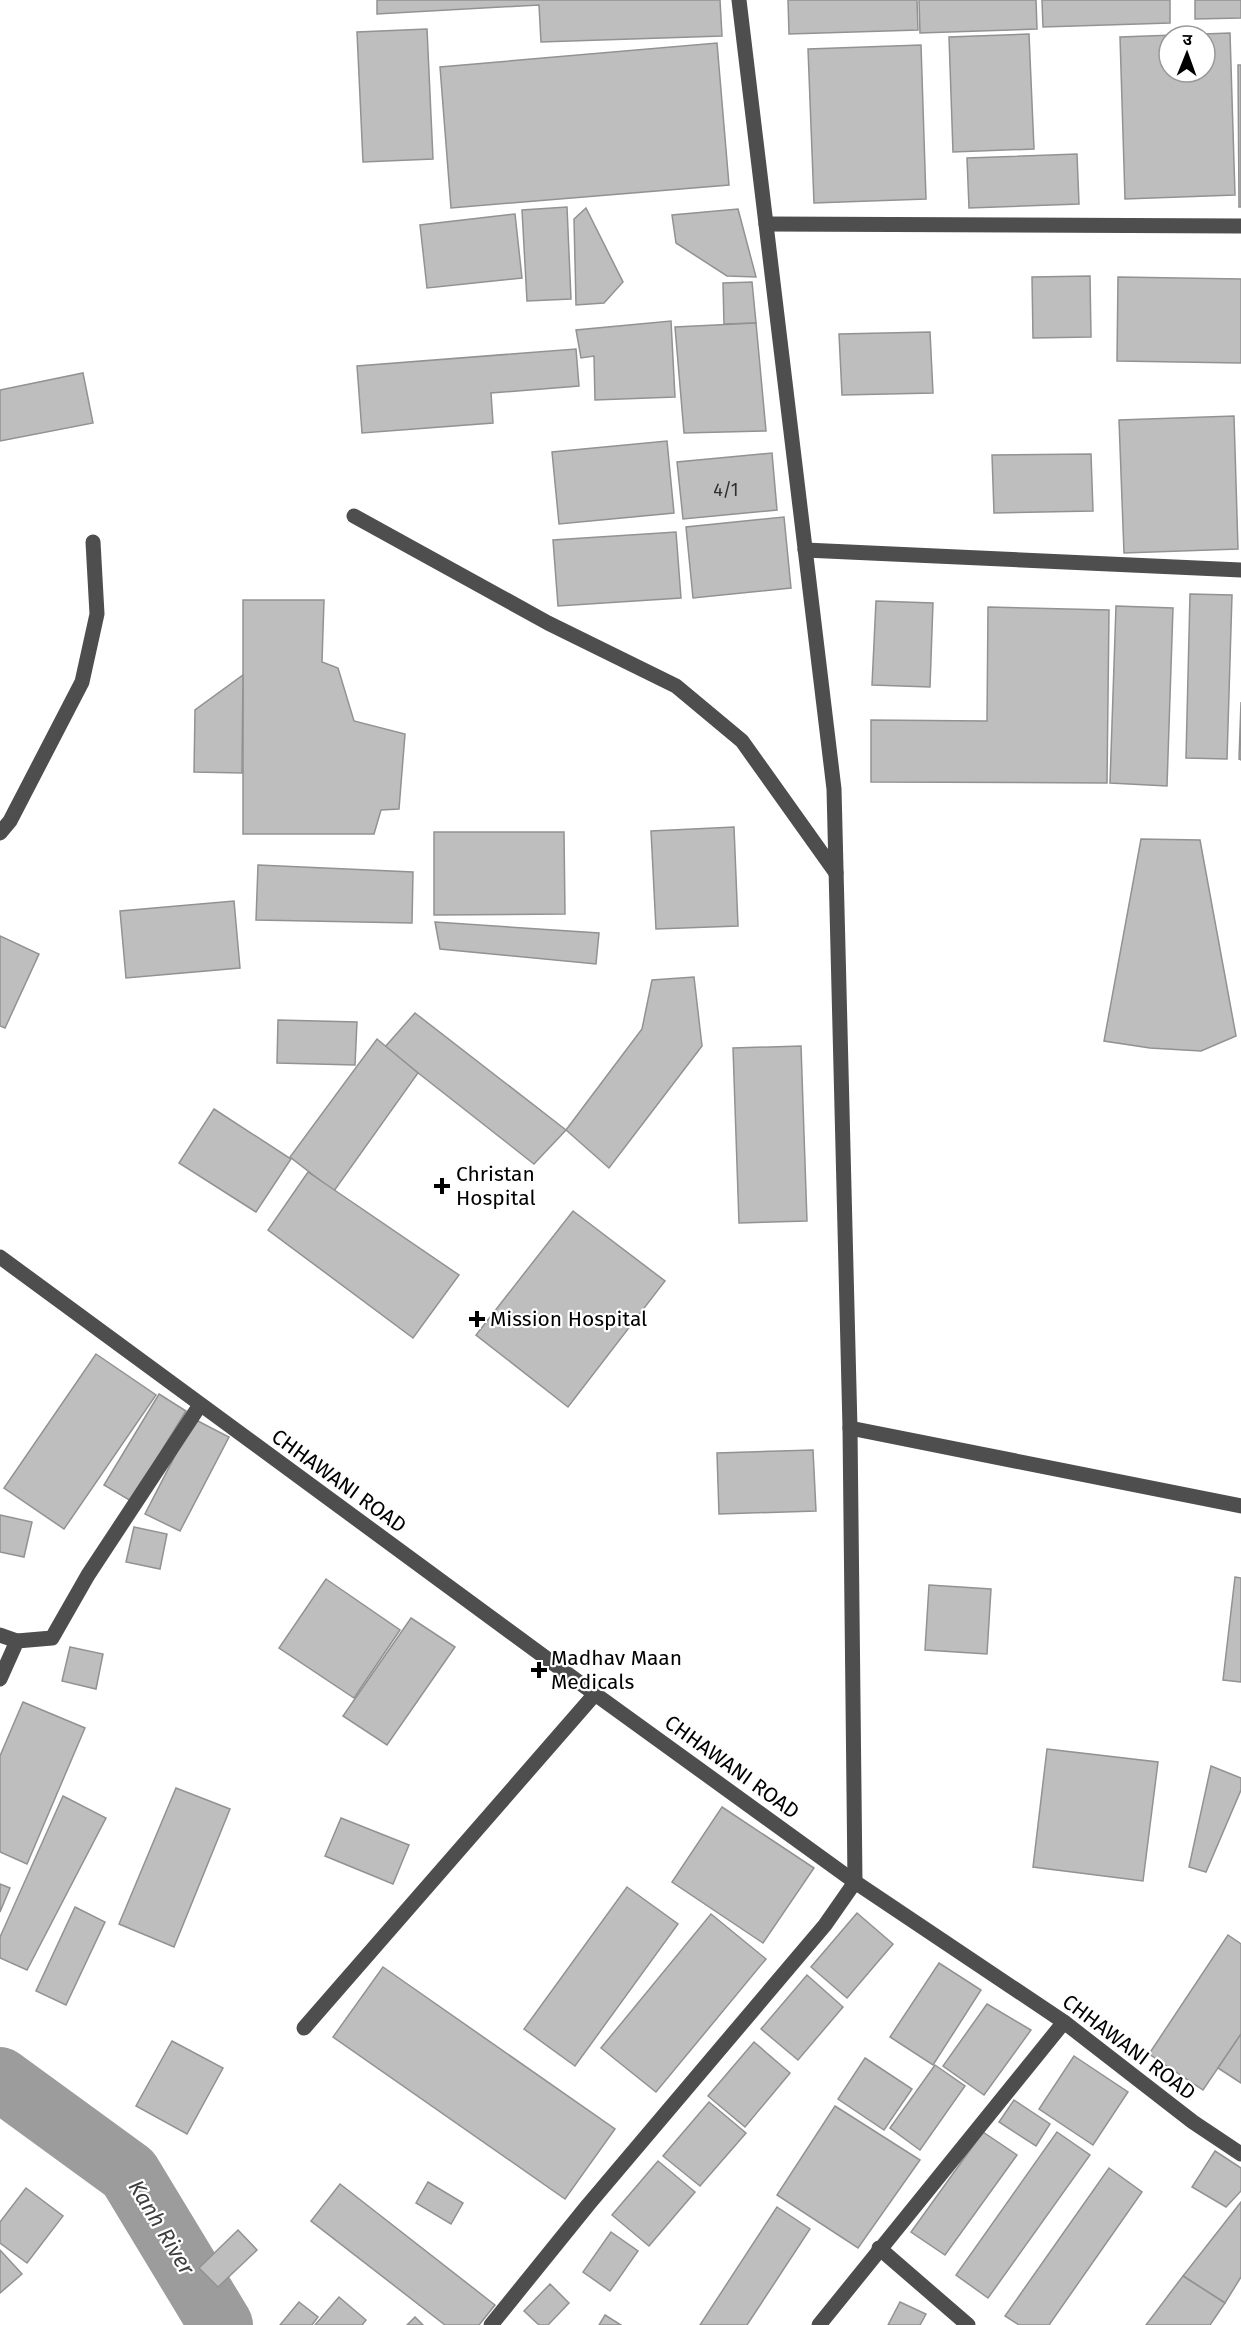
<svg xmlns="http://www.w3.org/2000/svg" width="1241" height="2325" viewBox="0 0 1241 2325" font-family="'Fira Sans','Noto Sans Devanagari',sans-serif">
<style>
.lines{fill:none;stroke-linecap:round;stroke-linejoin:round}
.river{stroke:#9c9c9c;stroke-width:64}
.building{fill:#bebebe;stroke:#929292;stroke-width:1.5;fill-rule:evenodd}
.minor{stroke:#4e4e4e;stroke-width:15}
.poi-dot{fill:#000;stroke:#fff;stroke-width:2}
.labels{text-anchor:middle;stroke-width:4.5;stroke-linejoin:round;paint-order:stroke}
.number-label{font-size:18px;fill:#303030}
.poi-label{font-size:21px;fill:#000;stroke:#fff;text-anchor:start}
.street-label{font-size:21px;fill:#000;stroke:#fff}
.water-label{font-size:22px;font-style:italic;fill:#3d3d3d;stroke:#fff}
</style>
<rect width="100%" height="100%" fill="#fff"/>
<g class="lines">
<!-- river -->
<polyline class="river" points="0,2079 129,2173 221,2325"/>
</g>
<!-- building -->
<g class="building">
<polygon points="377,0 720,0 722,36 541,42 539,5 377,14"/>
<polygon points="788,0 917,0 918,30 789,34"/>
<polygon points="919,0 1036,0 1037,29 920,33"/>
<polygon points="1042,0 1170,0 1170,23 1043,27"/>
<polygon points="1195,0 1241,0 1241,18 1195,19"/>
<polygon points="427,29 433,159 363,162 357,32"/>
<path d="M1230,33L1235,195L1125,199L1120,37ZM1169,36H1205V72H1169Z"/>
<polygon points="1029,34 1034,149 953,152 949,37"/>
<polygon points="717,43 729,185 451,208 440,67"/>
<polygon points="921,45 926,199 814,203 808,49"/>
<polygon points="1238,65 1241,65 1241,207 1239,207"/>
<polygon points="1077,154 1079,204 969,208 967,158"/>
<polygon points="567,207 571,299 527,301 522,210"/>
<polygon points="586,208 623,282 604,303 576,305 574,219"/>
<polygon points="738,209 756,277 727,276 676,243 672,215"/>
<polygon points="515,214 522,278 427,288 420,225"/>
<polygon points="1090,276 1091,337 1033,338 1032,277"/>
<polygon points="1118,277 1241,279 1241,363 1117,361"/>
<polygon points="752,282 756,323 724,324 723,283"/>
<polygon points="671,321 675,397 595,400 594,356 581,358 576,330"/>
<polygon points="756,323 766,431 684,433 675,327"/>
<polygon points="930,332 933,393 842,395 839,334"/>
<polygon points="576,349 579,386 491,393 493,423 362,433 357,366"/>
<polygon points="83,373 93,423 0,441 0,390"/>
<polygon points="1234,416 1238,549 1124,553 1119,420"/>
<polygon points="667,441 674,513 559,524 552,452"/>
<polygon points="772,453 777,510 683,519 677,462"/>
<polygon points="1091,454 1093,511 994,513 992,455"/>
<polygon points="784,517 791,588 693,598 686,527"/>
<polygon points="676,532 681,598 558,606 553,540"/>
<polygon points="1190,594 1232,595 1227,759 1186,758"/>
<polygon points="243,600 324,600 322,662 338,668 354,721 405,734 399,809 381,810 374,834 243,834"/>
<polygon points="876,601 933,603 930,687 872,685"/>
<polygon points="1116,606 1173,608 1167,786 1110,783"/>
<polygon points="988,607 1109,610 1107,783 871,782 871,720 987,721"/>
<polygon points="243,675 242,773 194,772 195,710"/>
<polygon points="1241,702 1241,760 1239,759"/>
<polygon points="734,827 738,926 656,929 651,831"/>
<polygon points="434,832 564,832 565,914 434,915"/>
<polygon points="1141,839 1200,840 1236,1036 1201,1051 1150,1048 1104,1041"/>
<polygon points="258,865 413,872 412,923 256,920"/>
<polygon points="234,901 240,968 126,978 120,911"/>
<polygon points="435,922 599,933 596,964 440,949"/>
<polygon points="0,936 39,954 5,1028 0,1026"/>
<polygon points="694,977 702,1046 609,1168 566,1130 642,1029 652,980"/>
<polygon points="415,1013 566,1130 534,1164 385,1047"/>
<polygon points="278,1020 357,1022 355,1065 277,1063"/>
<polygon points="377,1039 418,1073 334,1191 290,1157"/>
<polygon points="801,1046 807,1221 739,1223 733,1048"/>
<polygon points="214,1109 291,1159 256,1212 179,1163"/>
<polygon points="308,1172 459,1275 413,1338 268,1230"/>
<polygon points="573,1211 665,1281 568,1407 476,1335"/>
<polygon points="96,1354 156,1395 64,1529 4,1488"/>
<polygon points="159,1394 186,1411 131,1501 104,1485"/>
<polygon points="194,1419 229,1437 180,1531 145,1514"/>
<polygon points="813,1450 816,1511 719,1514 717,1453"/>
<polygon points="0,1515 32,1522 24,1557 0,1552"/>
<polygon points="134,1527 167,1534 160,1569 126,1562"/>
<polygon points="1235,1577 1241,1578 1241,1682 1223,1680"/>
<polygon points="326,1579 400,1630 354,1698 279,1648"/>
<polygon points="929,1585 991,1589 987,1654 925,1650"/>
<polygon points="411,1618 455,1647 387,1745 343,1716"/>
<polygon points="70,1647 103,1654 96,1689 62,1681"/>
<polygon points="23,1702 85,1728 27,1864 0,1852 0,1756"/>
<polygon points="1047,1749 1158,1762 1143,1881 1033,1867"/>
<polygon points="1211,1766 1241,1778 1241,1790 1206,1872 1189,1867"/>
<polygon points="176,1788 230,1809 174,1947 119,1924"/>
<polygon points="63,1796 106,1818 27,1970 0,1958 0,1937"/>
<polygon points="722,1807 814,1868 763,1943 672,1882"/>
<polygon points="341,1818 409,1845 393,1884 325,1856"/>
<polygon points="0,1884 10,1888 0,1912"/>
<polygon points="627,1887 678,1924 575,2066 524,2029"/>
<polygon points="75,1907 105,1922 66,2005 36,1991"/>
<polygon points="857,1913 893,1944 847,1998 811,1967"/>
<polygon points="711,1914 766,1959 656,2092 601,2048"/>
<polygon points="1228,1935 1241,1944 1241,2034 1203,2090 1149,2054"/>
<polygon points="939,1963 981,1990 933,2065 890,2037"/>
<polygon points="383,1967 615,2129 565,2199 333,2037"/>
<polygon points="807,1975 843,2007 798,2060 761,2029"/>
<polygon points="987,2004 1031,2030 984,2095 943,2066"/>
<polygon points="1241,2034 1241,2083 1218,2068"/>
<polygon points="172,2041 223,2068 187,2134 136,2106"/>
<polygon points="754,2042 790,2073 745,2127 708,2096"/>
<polygon points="1074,2056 1128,2092 1093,2145 1039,2109"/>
<polygon points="865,2058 912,2089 884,2130 838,2099"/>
<polygon points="935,2065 965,2086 920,2150 890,2128"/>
<polygon points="1014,2100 1050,2124 1036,2146 999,2122"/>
<polygon points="709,2102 746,2133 700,2186 663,2156"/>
<polygon points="835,2106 920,2160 858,2248 777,2195"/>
<polygon points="983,2132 1017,2155 945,2255 911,2232"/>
<polygon points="1057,2132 1090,2155 988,2298 956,2275"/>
<polygon points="1215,2151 1241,2168 1241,2191 1226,2207 1192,2187"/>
<polygon points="658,2161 695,2192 649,2246 612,2215"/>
<polygon points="1109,2168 1142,2192 1049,2325 1019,2325 1005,2316"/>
<polygon points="428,2182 463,2203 451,2224 416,2203"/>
<polygon points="340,2184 495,2305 479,2325 445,2325 311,2221"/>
<polygon points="26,2188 63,2216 27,2263 0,2243 0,2222"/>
<polygon points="1241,2202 1241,2277 1225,2303 1183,2276"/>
<polygon points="777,2207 810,2229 747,2325 700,2325"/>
<polygon points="238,2230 257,2250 218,2287 199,2268"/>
<polygon points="611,2232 638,2251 610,2291 583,2272"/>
<polygon points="0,2250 22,2274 0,2293"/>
<polygon points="1183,2276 1225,2303 1210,2325 1146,2325"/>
<polygon points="550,2284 569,2303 548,2325 539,2325 524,2311"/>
<polygon points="339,2297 366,2320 362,2325 315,2325"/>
<polygon points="299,2302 318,2317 312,2325 280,2325"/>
<polygon points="900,2302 926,2314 920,2325 888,2325"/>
<polygon points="605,2315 621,2325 599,2325"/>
<polygon points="415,2317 423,2325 407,2325"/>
</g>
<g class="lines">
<!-- minor -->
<g class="minor">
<polyline points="766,224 1241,226"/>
<polyline points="354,516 548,623 676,686 742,741 836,873"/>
<polyline points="805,550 1241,570"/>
<polyline points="0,833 10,821 82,682 97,614 93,542"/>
<polyline points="0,1257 595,1694 855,1882 1064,2022 1193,2122 1241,2154"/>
<polyline points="850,1428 1241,1506"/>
<polyline points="0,1635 17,1641"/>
<polyline points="0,1679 17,1641 52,1638 88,1575 200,1405"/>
<polyline points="304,2028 595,1694"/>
<polyline points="879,2248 968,2325"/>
<polyline points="491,2325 588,2205 825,1925 855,1882 850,1428 834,789 739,0"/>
<polyline points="819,2325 1064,2022"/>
</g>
</g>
<!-- markers -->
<g class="poi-dot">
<path d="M439 1177h6v6h6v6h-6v6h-6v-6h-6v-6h6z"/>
<path d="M474 1310h6v6h6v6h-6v6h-6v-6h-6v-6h6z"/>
<path d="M536 1661h6v6h6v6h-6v6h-6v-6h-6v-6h6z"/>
</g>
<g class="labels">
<!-- number labels -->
<g class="number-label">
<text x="726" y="496">4/1</text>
</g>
<!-- poi labels -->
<g class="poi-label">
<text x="456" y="1181">Christan<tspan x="456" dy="24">Hospital</tspan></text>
<text x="490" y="1326">Mission Hospital</text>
<text x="551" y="1665">Madhav Maan<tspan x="551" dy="24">Medicals</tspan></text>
</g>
<!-- street labels -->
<g class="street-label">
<text transform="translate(339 1481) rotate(36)" y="7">CHHAWANI ROAD</text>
<text transform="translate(732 1767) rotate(36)" y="7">CHHAWANI ROAD</text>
<text transform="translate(1129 2047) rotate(37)" y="7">CHHAWANI ROAD</text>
</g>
<!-- water labels -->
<g class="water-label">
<text transform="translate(162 2227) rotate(59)" y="8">Kanh River</text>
</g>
</g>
<!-- north arrow -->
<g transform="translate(1187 54) rotate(1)"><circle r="28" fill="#ffffff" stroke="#999999" stroke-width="1.5"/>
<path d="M0-4.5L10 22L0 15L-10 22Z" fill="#000000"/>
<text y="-9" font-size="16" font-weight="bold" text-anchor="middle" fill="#000000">उ</text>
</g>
</svg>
